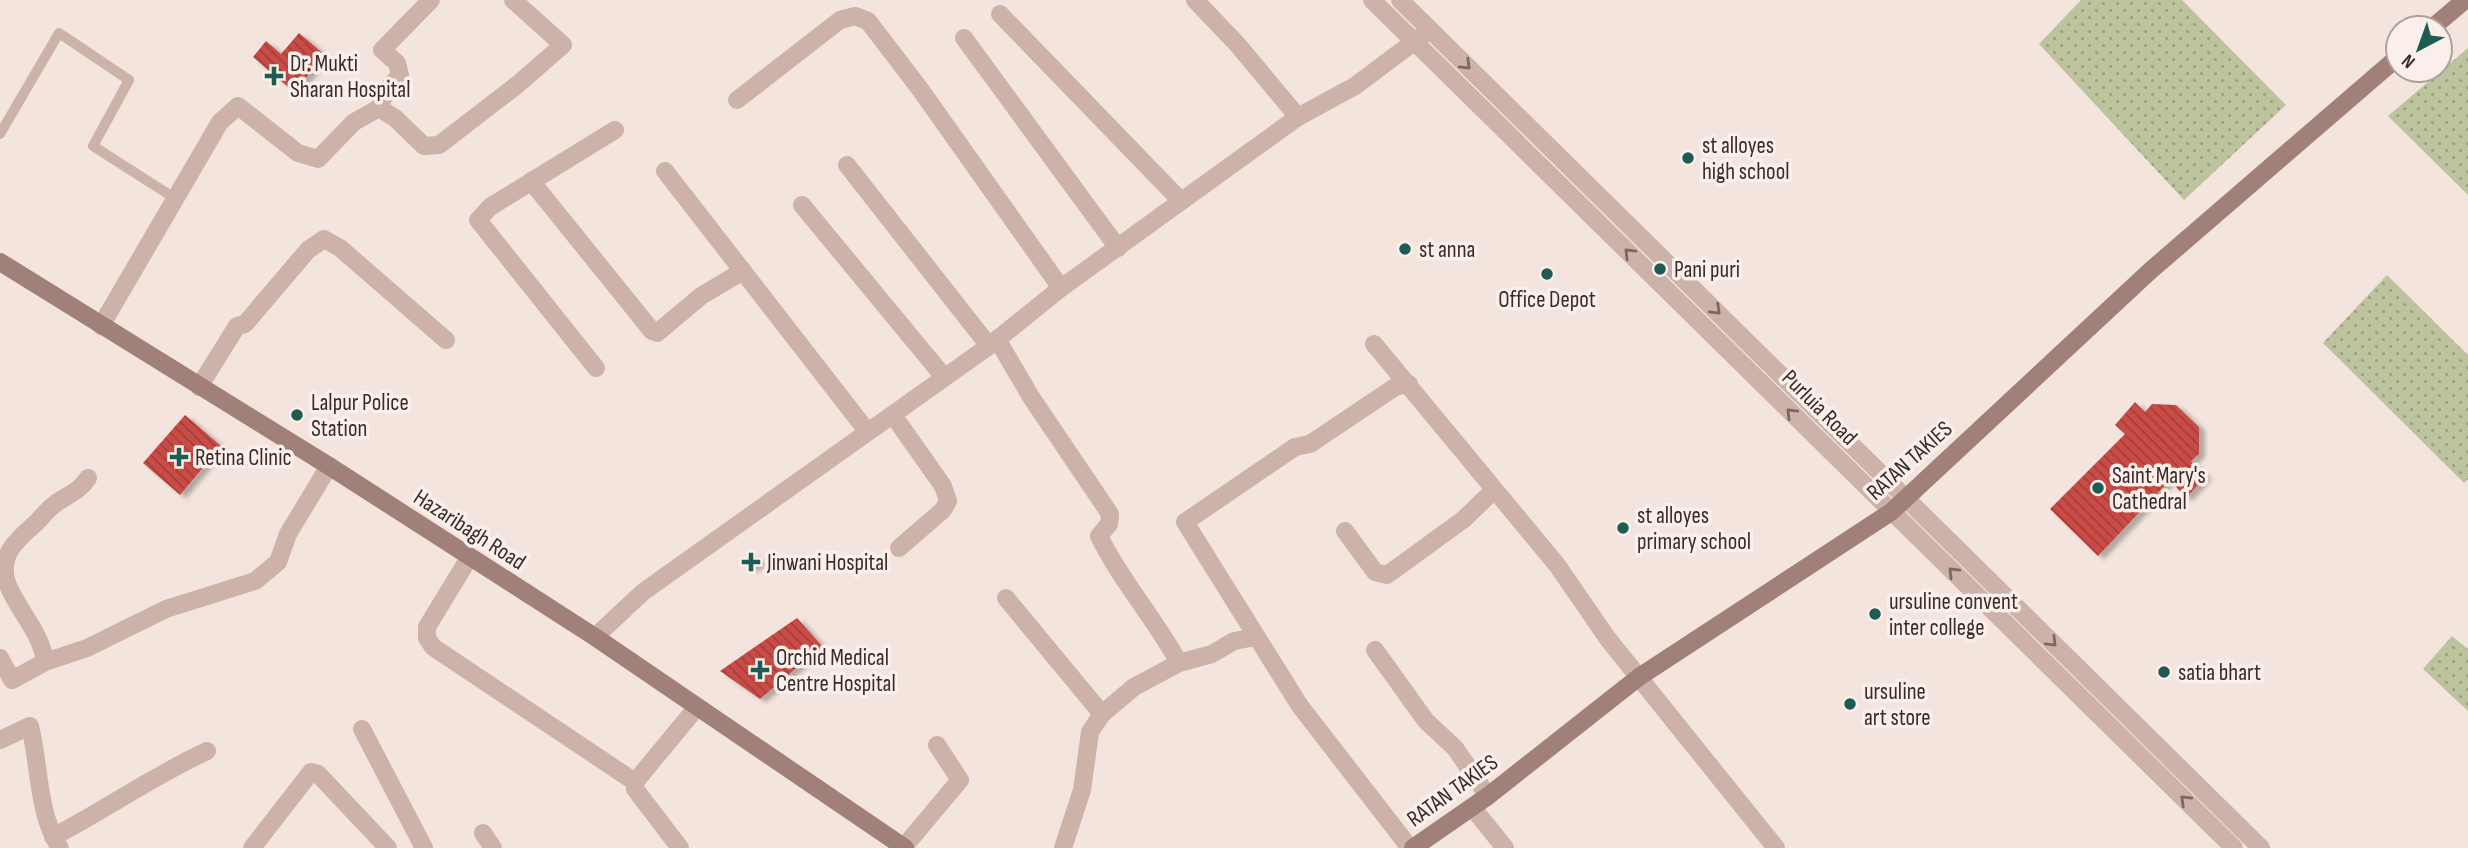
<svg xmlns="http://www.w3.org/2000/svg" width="2468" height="848" viewBox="0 0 2468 848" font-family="'Sofia Sans Condensed',sans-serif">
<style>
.park{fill:url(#park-dots)}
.building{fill:url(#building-back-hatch);filter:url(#shadow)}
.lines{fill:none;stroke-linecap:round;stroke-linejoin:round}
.lane{stroke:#ccb2a8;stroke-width:10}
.street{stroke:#ccb2a8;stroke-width:18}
.secondary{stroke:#a08079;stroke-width:18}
.oneway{stroke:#7b6862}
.poi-dot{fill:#1d5b53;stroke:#faefea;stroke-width:2.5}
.labels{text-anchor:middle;stroke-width:7;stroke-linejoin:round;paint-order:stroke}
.poi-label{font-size:23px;fill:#382b29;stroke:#faefea;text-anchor:start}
.street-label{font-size:23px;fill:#382b29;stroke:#faefea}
</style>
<defs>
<pattern id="park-dots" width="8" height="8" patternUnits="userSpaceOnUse" patternTransform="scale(1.75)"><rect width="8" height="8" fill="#bdc39c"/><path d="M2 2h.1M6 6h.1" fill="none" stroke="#9b9f7f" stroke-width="1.8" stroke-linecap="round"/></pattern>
<pattern id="building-back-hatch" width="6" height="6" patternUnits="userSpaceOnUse" patternTransform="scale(1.75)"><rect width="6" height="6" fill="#c94b45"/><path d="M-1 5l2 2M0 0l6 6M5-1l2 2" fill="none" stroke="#a43f3a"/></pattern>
<filter id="shadow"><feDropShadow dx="6" dy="3.5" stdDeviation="2" flood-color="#0004"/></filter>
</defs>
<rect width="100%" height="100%" fill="#f3e4dd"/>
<!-- park -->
<g class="park">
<polygon points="2081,0 2182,0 2286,105 2184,200 2039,44"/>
<polygon points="2468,48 2468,195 2388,116"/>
<polygon points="2387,275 2468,355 2468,479 2464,483 2323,343"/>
<polygon points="2452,636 2468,649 2468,711 2423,669"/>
</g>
<!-- building -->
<g class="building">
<polygon points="299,33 325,55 294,92 253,57 266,41 281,54"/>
<polygon points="2135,402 2145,412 2152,404 2176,405 2199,427 2199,454 2191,461 2206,476 2186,498 2170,480 2098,556 2050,509 2125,434 2115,425"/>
<polygon points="185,415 221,446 180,495 143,463"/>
<polygon points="754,554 760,562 751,569 744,561"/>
<polygon points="797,618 822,646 760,699 720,671"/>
</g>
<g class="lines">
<!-- lane -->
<polyline class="lane" points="0,134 59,33 129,80 93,146 176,199"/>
<!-- street -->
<g class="street">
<polyline points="1195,0 1237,44 1298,117"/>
<polyline points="1372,0 2234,848"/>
<polyline points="1400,0 2261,848"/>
<polyline points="1000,14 1181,201"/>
<polyline points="964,38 1118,248"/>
<polyline points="737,100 840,20 855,16 868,21 920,89 1061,288"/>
<polyline points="379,108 386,91 400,75 397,63 382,50 431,0"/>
<polyline points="847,165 989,346"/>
<polyline points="665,171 867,431"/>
<polyline points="531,181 652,331 657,333 701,296 743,271"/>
<polyline points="802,205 944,377"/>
<polyline points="101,326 220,122 238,106 298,153 318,159 354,122 379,108 395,118 424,146 439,145 517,85 563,45 513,0"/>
<path d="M997,339L1031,397L1110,514L1109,524L1099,536C1121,581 1155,619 1179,663"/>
<polyline points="1374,344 1557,565 1608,639 1776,848"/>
<polyline points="596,368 478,220 490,207 615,130"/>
<polyline points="1409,384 1395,387 1310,444 1295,447 1185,522 1300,706 1410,848"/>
<polyline points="199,387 237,326 245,324 308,250 324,239 340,248 446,340"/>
<polyline points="893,415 943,486 948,501 943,510 899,548"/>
<polyline points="1345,531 1375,572 1387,575 1464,519 1493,491"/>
<polyline points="469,558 427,627 427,638 433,647 635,782"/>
<polyline points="1006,598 1102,714"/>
<polyline points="595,637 643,592 989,346 1061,288 1298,117 1355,86 1423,35"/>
<polyline points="1375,650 1426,721 1455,748 1488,796"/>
<polyline points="0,658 12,680 45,662 87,648 166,609 255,581 278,562 288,534 329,466"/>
<path d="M45,662C41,630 15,608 6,580C0,553 17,540 36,523C42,517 48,509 55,504C67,495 80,491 88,478"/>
<polyline points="362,729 424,848"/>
<path d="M0,740L30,726C40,766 37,813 60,848"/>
<polyline points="1472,807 1505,848"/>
<polyline points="483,833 493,848"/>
<path d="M53,837C105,810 153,776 207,751"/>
<polyline points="252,848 311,772 318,774 388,848"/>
<polyline points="680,848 635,789 635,782 697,707"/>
<polyline points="903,848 960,780 937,745"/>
<polyline points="1063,848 1082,790 1090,732 1102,714 1134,687 1179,663 1212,654 1234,641 1256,637"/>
</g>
<!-- secondary -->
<g class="secondary">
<polyline points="2432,28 2465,0"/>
<polyline points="0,262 329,466 595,637 905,848"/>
<polyline points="1413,848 1488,796 1639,677 1891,512 2150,271 2398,57"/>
</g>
</g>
<!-- one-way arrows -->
<defs><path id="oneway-chevron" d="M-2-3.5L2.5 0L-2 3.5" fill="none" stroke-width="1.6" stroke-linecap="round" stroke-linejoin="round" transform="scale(1.75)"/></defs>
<g class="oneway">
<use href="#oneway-chevron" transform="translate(1466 65) rotate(44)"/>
<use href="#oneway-chevron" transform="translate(1629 253) rotate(-135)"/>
<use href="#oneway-chevron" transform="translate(1716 310) rotate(44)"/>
<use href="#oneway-chevron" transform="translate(1791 413) rotate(-135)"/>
<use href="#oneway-chevron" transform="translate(1953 572) rotate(-135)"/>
<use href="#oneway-chevron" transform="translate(2052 642) rotate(45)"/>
<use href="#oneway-chevron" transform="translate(2185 800) rotate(-136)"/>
</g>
<!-- markers -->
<g class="poi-dot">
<path d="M270.5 65.5h7v7h7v7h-7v7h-7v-7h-7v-7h7z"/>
<circle cx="1688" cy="158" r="7"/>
<circle cx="1405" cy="249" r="7"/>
<circle cx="1660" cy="269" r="7"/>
<circle cx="1547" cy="274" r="7"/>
<circle cx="297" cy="415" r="7"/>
<path d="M175.5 446.5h7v7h7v7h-7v7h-7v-7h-7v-7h7z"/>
<circle cx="2098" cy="488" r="7"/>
<circle cx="1623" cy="528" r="7"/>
<path d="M747.5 551.5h7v7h7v7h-7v7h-7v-7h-7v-7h7z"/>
<circle cx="1875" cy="614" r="7"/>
<path d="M756.5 659.5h7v7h7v7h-7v7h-7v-7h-7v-7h7z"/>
<circle cx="2164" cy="672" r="7"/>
<circle cx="1850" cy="704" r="7"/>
</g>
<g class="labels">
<!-- poi labels -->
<g class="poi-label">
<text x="290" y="71">Dr. Mukti<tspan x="290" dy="26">Sharan Hospital</tspan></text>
<text x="1702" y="153">st alloyes<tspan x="1702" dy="26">high school</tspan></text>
<text x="1419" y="257">st anna</text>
<text x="1674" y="277">Pani puri</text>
<text x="1547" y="307" text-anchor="middle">Office Depot</text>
<text x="311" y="410">Lalpur Police<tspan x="311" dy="26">Station</tspan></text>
<text x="195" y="465">Retina Clinic</text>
<text x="2112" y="483">Saint Mary's<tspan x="2112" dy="26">Cathedral</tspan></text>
<text x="1637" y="523">st alloyes<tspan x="1637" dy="26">primary school</tspan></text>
<text x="767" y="570">Jinwani Hospital</text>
<text x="1889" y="609">ursuline convent<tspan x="1889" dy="26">inter college</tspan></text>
<text x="776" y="665">Orchid Medical<tspan x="776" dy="26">Centre Hospital</tspan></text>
<text x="2178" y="680">satia bhart</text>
<text x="1864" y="699">ursuline<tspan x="1864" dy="26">art store</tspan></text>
</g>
<!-- street labels -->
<g class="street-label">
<text transform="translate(1820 407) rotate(45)" y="8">Purluia Road</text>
<text transform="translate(1909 460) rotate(-42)" y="8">RATAN TAKIES</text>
<text transform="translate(470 529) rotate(33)" y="8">Hazaribagh Road</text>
<text transform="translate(1452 790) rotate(-36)" y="8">RATAN TAKIES</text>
</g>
</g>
<!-- north arrow -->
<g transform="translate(2419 49) rotate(221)"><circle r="33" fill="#faefea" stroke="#aca19d" stroke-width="2"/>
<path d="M0-5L12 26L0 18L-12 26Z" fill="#1d5b53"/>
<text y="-10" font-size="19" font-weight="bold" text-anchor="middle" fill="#382b29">N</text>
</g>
</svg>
